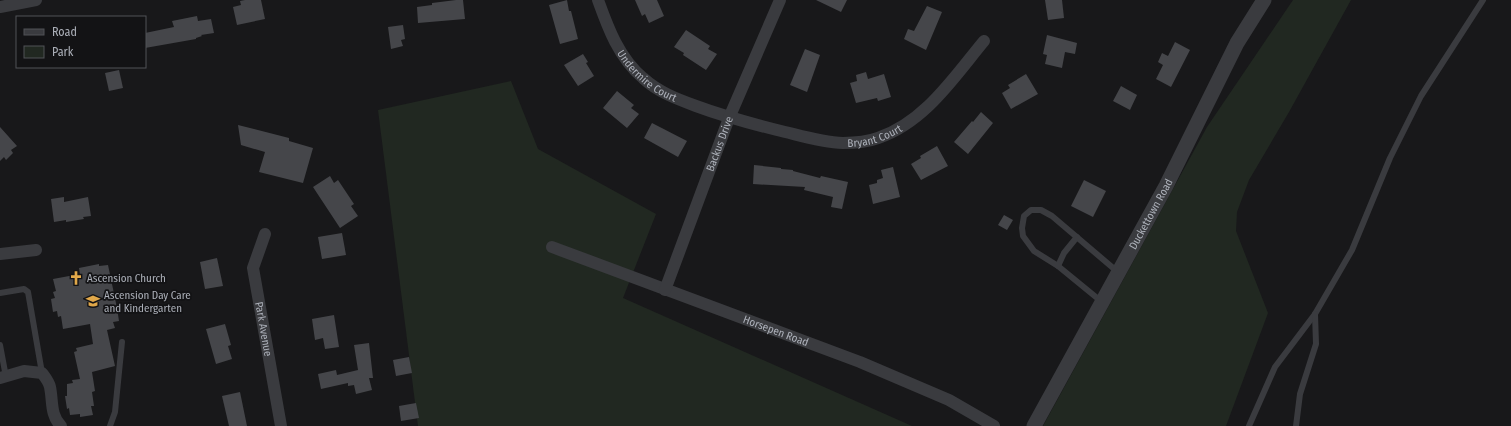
<svg xmlns="http://www.w3.org/2000/svg" width="1511" height="426" viewBox="0 0 1511 426" font-family="'Fira Sans Condensed',sans-serif">
<style>
.green{fill:#212821}
.building{fill:#45464a}
.lines{fill:none;stroke-linecap:round;stroke-linejoin:round}
.service{stroke:#3a3b3f;stroke-width:6}
.minor{stroke:#3a3b3f;stroke-width:12}
.tertiary{stroke:#3a3b3f;stroke-width:15}
.labels{text-anchor:middle;stroke-width:3.5;stroke-linejoin:round;paint-order:stroke}
.street-label{font-size:11px;fill:#acb0b9;stroke:#131315}
.poi-label{font-size:11px;fill:#acb0b9;stroke:#131315;text-anchor:start}
</style>
<rect width="100%" height="100%" fill="#18181a"/>
<!-- green -->
<g class="green">
<polygon points="1293,0 1351,0 1289,112 1249,180 1237,212 1236,231 1268,313 1226,426 1043,426 1207,127"/>
<polygon points="511,81 538,149 656,214 623,298 912,426 418,426 378,110"/>
</g>
<!-- building -->
<g class="building">
<polygon points="245,0 261,0 265,19 237,25 233,7 241,5 240,1"/>
<polygon points="456,0 463,0 465,19 418,23 417,7 432,5 432,3"/>
<polygon points="567,0 569,11 571,11 578,39 560,44 549,5"/>
<polygon points="635,0 657,0 664,16 649,23 645,14 642,16"/>
<polygon points="816,0 847,0 841,12"/>
<polygon points="1045,0 1062,0 1064,18 1048,20"/>
<polygon points="927,6 942,12 926,50 904,39 908,29 914,31"/>
<polygon points="197,16 198,21 211,19 214,33 201,35 202,36 196,38 196,39 145,48 145,33 174,27 172,21"/>
<polygon points="403,25 405,39 401,40 403,46 391,49 388,27"/>
<polygon points="686,30 710,46 708,49 717,54 706,70 683,55 684,53 674,47"/>
<polygon points="1047,35 1077,43 1075,54 1065,52 1062,68 1045,64 1047,55 1043,54"/>
<polygon points="1175,42 1190,50 1171,87 1156,79 1163,65 1158,62 1162,53 1168,56"/>
<polygon points="805,49 820,55 807,92 790,85"/>
<polygon points="583,54 588,62 586,63 594,76 578,86 564,65"/>
<polygon points="119,70 123,88 109,91 105,73"/>
<polygon points="866,72 868,79 884,74 891,97 878,101 877,98 856,103 850,83 857,81 856,75"/>
<polygon points="1026,74 1038,94 1011,109 1002,93 1010,88 1008,85"/>
<polygon points="1121,86 1137,95 1130,110 1113,101"/>
<polygon points="617,91 634,105 631,108 639,114 627,128 603,108"/>
<polygon points="981,112 993,123 968,154 954,142 972,121 973,122"/>
<polygon points="652,123 687,141 678,157 644,138"/>
<polygon points="238,125 289,138 289,141 313,148 303,183 259,172 265,152 241,145"/>
<polygon points="0,127 17,146 11,150 13,153 6,160 4,157 0,161"/>
<polygon points="937,146 948,166 921,180 911,164 921,158 920,156"/>
<polygon points="754,165 781,168 781,169 793,170 793,171 820,178 821,176 848,182 842,209 831,207 833,197 804,190 805,187 753,184"/>
<polygon points="893,167 900,197 873,204 869,185 877,183 877,180 883,178 881,170"/>
<polygon points="330,176 334,183 338,180 354,204 351,206 358,216 340,228 313,187"/>
<polygon points="1084,180 1106,191 1093,217 1071,206"/>
<polygon points="64,197 64,202 88,197 91,216 83,217 84,219 66,222 66,220 54,222 51,199"/>
<polygon points="1004,215 1013,220 1007,230 998,225"/>
<polygon points="342,233 346,255 322,259 318,237"/>
<polygon points="217,258 223,286 205,289 200,262"/>
<polygon points="99,264 99,266 108,265 117,308 119,321 113,322 115,328 107,330 115,366 92,372 95,391 92,392 94,406 91,406 93,415 80,417 80,414 70,415 69,408 67,409 65,396 67,396 67,384 73,383 72,380 80,379 74,352 77,351 76,348 93,344 90,324 63,329 61,316 58,317 57,311 53,312 51,299 55,298 53,292 56,291 53,279 80,274 79,268"/>
<polygon points="334,315 339,347 325,349 323,338 315,340 312,319"/>
<polygon points="225,324 231,345 228,346 232,359 216,364 206,329"/>
<polygon points="369,343 373,378 369,378 372,390 356,394 354,385 348,386 348,383 321,389 318,374 336,370 337,375 358,370 354,345"/>
<polygon points="409,357 412,373 396,376 393,360"/>
<polygon points="240,392 247,426 229,426 222,396"/>
<polygon points="416,403 419,418 401,421 399,406"/>
</g>
<g class="lines">
<!-- service -->
<g class="service">
<polyline points="1058,266 1064,253 1077,237"/>
<polyline points="0,293 24,289 28,292 42,373"/>
<polyline points="1102,302 1058,266 1034,251 1023,236 1022,228 1024,216 1031,210 1041,210 1052,216 1119,273"/>
<polyline points="0,345 6,377"/>
<polyline points="110,426 115,412 122,342"/>
<polyline points="1249,426 1275,367 1315,314 1352,250 1390,158 1421,96 1483,0"/>
<polyline points="1296,426 1300,394 1316,344 1315,314"/>
</g>
<!-- minor -->
<g class="minor">
<path id="s1" d="M598,0C608,28 619,58 643,78C658,92 677,99 696,106C723,116 749,123 777,130C799,135 820,142 843,143C855,143 867,142 878,138C925,122 954,77 984,41"/>
<polyline points="0,7 36,0"/>
<path id="s2" d="M265,234L253,268L281,426"/>
<path id="s3" d="M552,247L860,362L949,400L994,426"/>
<polyline points="0,254 36,250"/>
<path id="s4" d="M665,290L729,118L780,0"/>
<path d="M0,378L24,371L42,373C45,377 49,382 50,387C53,401 50,415 61,426"/>
</g>
<!-- tertiary -->
<path class="tertiary" id="s5" d="M1034,426L1166,186L1237,43L1264,0"/>
</g>
<!-- icons -->
<defs>
<symbol id="church-bare" viewBox="-9 -9 18 18"><path d="M-1.2-6h2.4v3.5h3.3v2.4h-3.3V6h-2.4V-.1h-3.3v-2.4h3.3Z" fill="#e1a84a" stroke="#131315" stroke-width="2.5" paint-order="stroke"/></symbol>
<symbol id="school-bare" viewBox="-9 -9 18 18"><path d="M0-5L7-2L0 1L-7-2ZM-4 1L0 2.5L4 1V4Q0 6-4 4Z" fill="#e1a84a" stroke="#131315" stroke-width="2.5" paint-order="stroke"/></symbol>
</defs>
<g fill-rule="evenodd">
<use href="#church-bare" x="66" y="268" width="20" height="20"/>
<use href="#school-bare" x="83" y="291" width="20" height="20"/>
</g>
<g class="labels">
<!-- street labels -->
<g class="street-label">
<text dy="4" stroke="none"><textPath href="#s1" startOffset="93">Undermire Court</textPath></text>
<text dy="4" stroke="none"><textPath href="#s1" startOffset="336">Bryant Court</textPath></text>
<text dy="4" stroke="none"><textPath href="#s4" startOffset="156">Backus Drive</textPath></text>
<text dy="4" stroke="none"><textPath href="#s5" startOffset="242">Duckettown Road</textPath></text>
<text dy="4" stroke="none"><textPath href="#s2" startOffset="98">Park Avenue</textPath></text>
<text dy="4" stroke="none"><textPath href="#s3" startOffset="239">Horsepen Road</textPath></text>
</g>
<!-- poi labels -->
<g class="poi-label">
<text x="87" y="282">Ascension Church</text>
<text x="104" y="299">Ascension Day Care<tspan x="104" dy="13">and Kindergarten</tspan></text>
</g>
</g>
<!-- legend -->
<rect x="16" y="16" width="130" height="52" fill="#131315" stroke="#505257"/>
<rect x="24" y="29" width="20" height="6" fill="#3a3b3f" stroke="#505257"/>
<text x="52" y="36" font-size="12" fill="#acb0b9">Road</text>
<rect x="24" y="46" width="20" height="12" fill="#212821" stroke="#505257"/>
<text x="52" y="56" font-size="12" fill="#acb0b9">Park</text>
</svg>
